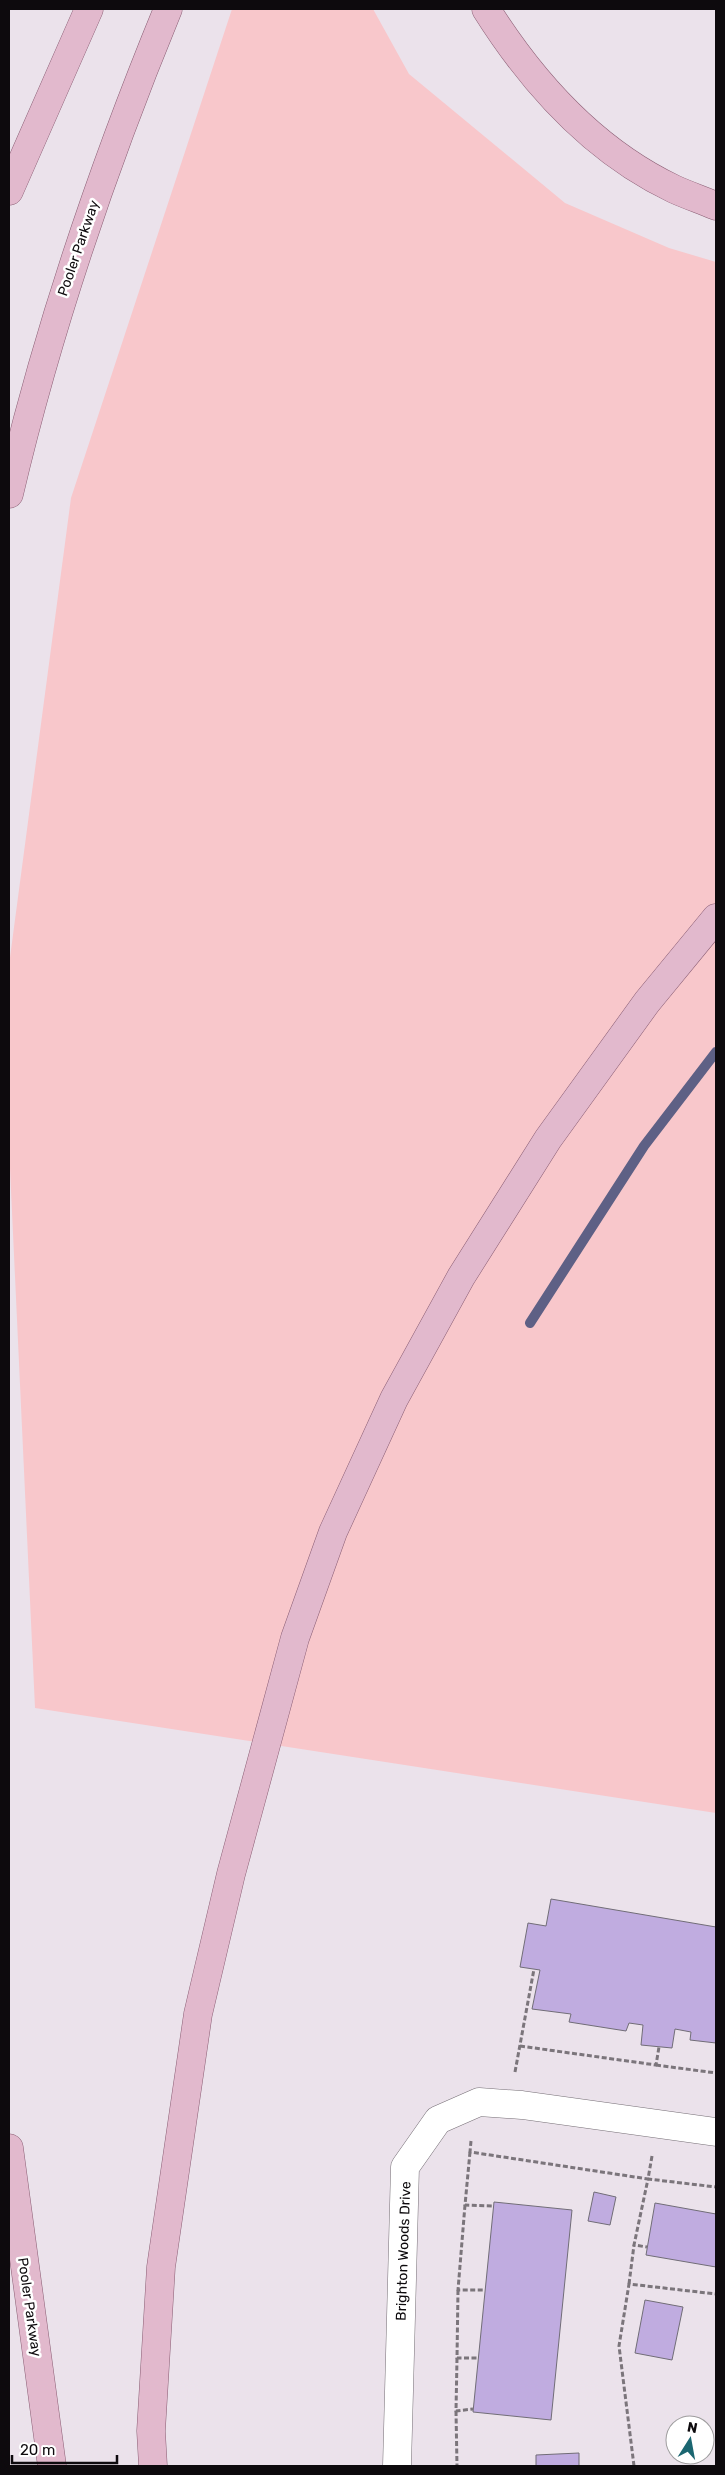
<svg xmlns="http://www.w3.org/2000/svg" width="725" height="2475" viewBox="0 0 725 2475" font-family="Rubik,sans-serif">
<style>
.green{fill:#f8c7cb}
.lines{fill:none;stroke-linecap:round;stroke-linejoin:round}
.stream{stroke:#5e6085;stroke-width:10}
.building{fill:#c0ace0;stroke:#716d77}
.minor-casing{stroke:#766f76;stroke-width:29}
.primary-casing{stroke:#8a5e74;stroke-width:29}
.path{stroke:#7b757b;stroke-width:3;stroke-dasharray:5 2.5;stroke-linecap:butt}
.minor{stroke:#fff;stroke-width:28}
.primary{stroke:#e2b9cd;stroke-width:28}
.labels{text-anchor:middle;stroke-width:5;stroke-linejoin:round;paint-order:stroke}
.street-label{font-size:14px;fill:#0d0a0d;stroke:#fff}
</style>
<rect width="100%" height="100%" fill="#ebe2eb"/>
<!-- green -->
<polygon class="green" points="232,9 373,9 409,74 565,203 669,248 716,262 716,1813 35,1708 9,1147 9,965 71,498"/>
<g class="lines">
<!-- stream -->
<polyline class="stream" points="530,1323 644,1146 716,1052"/>
</g>
<!-- building -->
<g class="building">
<polygon points="551,1899 716,1927 716,2043 690,2040 691,2032 675,2029 672,2048 641,2045 643,2025 629,2023 626,2031 569,2022 571,2014 532,2009 540,1970 520,1967 528,1923 546,1926"/>
<polygon points="594,2192 616,2197 610,2225 588,2221"/>
<polygon points="494,2202 572,2210 551,2420 473,2412"/>
<polygon points="655,2203 716,2214 716,2267 646,2255"/>
<polygon points="645,2300 683,2307 672,2360 635,2353"/>
<polygon points="579,2453 579,2466 536,2466 536,2455"/>
</g>
<g class="lines">
<defs>
<polyline id="minor" points="397,2466 405,2167 438,2120 479,2102 522,2105 716,2132"/>
<g id="primary">
<path d="M486,9C532,82 594,151 674,189C687,195 702,200 716,206"/>
<polyline points="9,191 89,9"/>
<path d="M9,494C48,328 103,167 168,9"/>
<polyline points="9,2148 52,2466"/>
<polyline points="153,2466 151,2431 161,2267 198,2014 231,1874 295,1638 333,1532 394,1399 461,1277 548,1139 647,1002 716,918"/>
</g>
</defs>
<!-- minor casing -->
<use href="#minor" class="minor-casing"/>
<!-- primary casing -->
<use href="#primary" class="primary-casing"/>
<!-- path -->
<g class="path">
<polyline points="520,2046 656,2065 659,2047"/>
<polyline points="656,2065 716,2073"/>
<polyline points="515,2072 534,1969"/>
<polyline points="471,2141 470,2152 648,2179 634,2245 647,2247"/>
<polyline points="470,2152 465,2205 494,2206"/>
<polyline points="652,2156 648,2179 716,2187"/>
<polyline points="465,2205 458,2290 485,2290"/>
<polyline points="629,2284 634,2245"/>
<polyline points="458,2290 457,2358 479,2358"/>
<polyline points="457,2358 456,2411 473,2409"/>
<polyline points="456,2411 457,2466"/>
<polyline points="634,2466 619,2346 629,2284 716,2294"/>
</g>
<!-- minor -->
<use href="#minor" class="minor"/>
<!-- primary -->
<use href="#primary" class="primary"/>
</g>
<g class="labels">
<!-- street labels -->
<g class="street-label">
<text transform="translate(78 248) rotate(-71)" y="5">Pooler Parkway</text>
<text transform="translate(403 2251) rotate(-88)" y="5">Brighton Woods Drive</text>
<text transform="translate(30 2307) rotate(82)" y="5">Pooler Parkway</text>
</g>
</g>
<!-- border -->
<rect width="725" height="2475" fill="none" stroke="#0d0a0d" stroke-width="20"/>
<!-- north arrow -->
<g transform="translate(690 2440) rotate(11)"><circle r="24" fill="#ffffff" stroke="#9e9d9e"/>
<path d="M0-4L9 19L0 12L-9 19Z" fill="#1b6671"/>
<text y="-8" font-size="14" font-weight="bold" text-anchor="middle" fill="#0d0a0d">N</text>
</g>
<!-- scale -->
<path d="M12 2455v8h105v-8" fill="none" stroke="#0d0a0d" stroke-width="2.5"/>
<text x="20" y="2455" font-size="15" fill="#0d0a0d" stroke="#ffffff" stroke-width="4" paint-order="stroke">20 m</text>
</svg>
